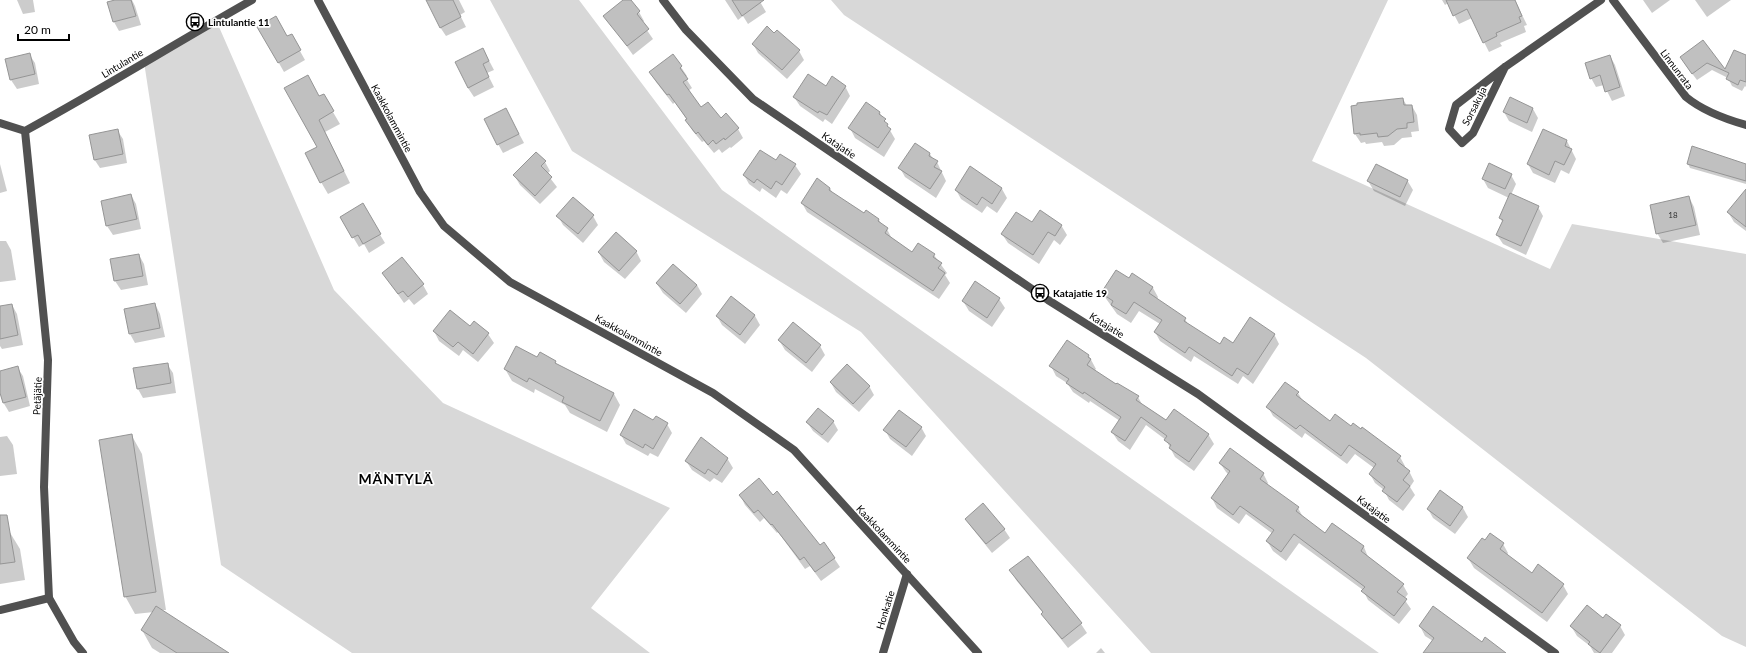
<svg xmlns="http://www.w3.org/2000/svg" width="1746" height="653" viewBox="0 0 1746 653" font-family="Lato,sans-serif">
<style>
.green{fill:#d8d8d8}
.shadow{fill:#0003}
.building{fill:#c0c0c0;stroke:#959595}
.lines{fill:none;stroke-linecap:round;stroke-linejoin:round}
.minor{stroke:#515151;stroke-width:8}
.labels{text-anchor:middle;stroke-width:3.5;stroke-linejoin:round;paint-order:stroke}
.number-label{font-size:8px;fill:#303030}
.poi-label{font-size:10px;font-weight:bold;fill:#000;stroke:#fff;text-anchor:start}
.street-label{font-size:10px;fill:#000;stroke:#fff}
.district-label{font-size:14px;font-weight:bold;letter-spacing:1px;fill:#000;stroke:#fff}
</style>
<rect width="100%" height="100%" fill="#fff"/>
<!-- green -->
<g class="green">
<polygon points="490,0 579,0 722,190 1379,653 1151,653 861,332 572,151"/>
<polygon points="831,0 1388,0 1312,161 1550,269 1572,224 1746,254 1746,647 1722,636 1366,358 844,15"/>
<polygon points="216,20 334,290 443,403 670,508 591,608 650,653 352,653 221,565 144,62"/>
</g>
<!-- shadow -->
<g class="shadow">
<polygon points="17,0 33,0 35,12 23,14"/>
<polygon points="119,0 132,0 135,6 141,25 119,31 114,22 109,3"/>
<polygon points="434,0 459,0 465,12 460,15 466,27 446,36 440,27"/>
<polygon points="625,0 630,0 639,12 644,21 642,23 653,39 633,55 605,16"/>
<polygon points="725,0 759,0 766,12 748,24 743,16 738,20"/>
<polygon points="1442,0 1515,0 1527,25 1524,26 1526,32 1500,43 1502,46 1489,52 1472,18 1459,24 1448,3 1445,5"/>
<polygon points="1643,0 1670,0 1652,13"/>
<polygon points="1695,0 1731,0 1707,17"/>
<polygon points="259,28 287,37 291,35 305,60 284,72"/>
<polygon points="775,34 799,51 804,60 787,79 758,53 753,44"/>
<polygon points="1703,41 1725,71 1746,56 1746,87 1745,86 1742,91 1732,86 1728,78 1712,70 1697,80 1685,64"/>
<polygon points="483,49 494,70 487,73 494,87 474,97 468,88"/>
<polygon points="29,54 35,63 39,84 17,89 11,80"/>
<polygon points="673,55 687,76 685,77 692,88 688,91 701,108 738,129 743,138 731,148 730,147 722,153 719,149 714,153 704,141 702,142 692,130 687,120 675,102 673,104 656,82 650,73"/>
<polygon points="1610,56 1615,65 1625,96 1612,101 1604,85 1596,87 1591,78"/>
<polygon points="845,86 850,96 832,124 825,119 823,122 800,106 794,97 826,87"/>
<polygon points="319,97 330,107 340,124 325,132 350,183 328,194 321,182 318,147"/>
<polygon points="1403,99 1407,106 1412,106 1417,115 1419,131 1411,132 1412,137 1402,138 1394,145 1384,146 1382,142 1366,144 1365,142 1361,143 1355,134 1352,107"/>
<polygon points="1510,99 1533,109 1538,118 1532,132 1509,121 1504,112"/>
<polygon points="866,104 880,113 895,139 884,157 855,138 850,128"/>
<polygon points="506,109 524,143 503,153 498,144"/>
<polygon points="117,130 123,139 127,163 100,168 94,159"/>
<polygon points="1567,141 1576,159 1569,174 1561,170 1555,183 1533,173 1528,164"/>
<polygon points="930,154 933,159 937,162 946,181 936,198 905,177 900,168"/>
<polygon points="545,162 550,171 547,174 557,187 540,204 520,185 514,175"/>
<polygon points="776,162 795,165 801,174 787,194 781,190 776,198 762,188 760,192 749,184 744,175"/>
<polygon points="0,164 7,191 0,193"/>
<polygon points="1688,164 1746,165 1746,184 1690,168"/>
<polygon points="971,168 1002,189 1007,198 997,213 987,206 982,213 961,199 956,190"/>
<polygon points="1511,175 1516,184 1511,195 1538,207 1543,216 1526,255 1503,244 1497,235 1503,223 1500,218 1509,198 1488,188 1483,179"/>
<polygon points="1407,180 1413,190 1405,206 1374,191 1368,181"/>
<polygon points="830,188 833,194 864,214 866,212 879,220 882,225 887,229 892,239 913,253 934,255 947,273 945,275 950,283 939,299 807,212 802,203"/>
<polygon points="131,195 136,204 141,229 113,235 107,226"/>
<polygon points="1746,195 1746,231 1734,222 1728,212"/>
<polygon points="1689,197 1694,207 1700,235 1663,243 1657,233"/>
<polygon points="362,205 385,243 369,253 364,244 359,247 341,217"/>
<polygon points="558,216 593,216 598,225 583,243 563,225"/>
<polygon points="1032,224 1061,225 1067,235 1060,245 1054,240 1039,264 1008,243 1002,234"/>
<polygon points="0,241 6,241 11,250 16,280 0,282"/>
<polygon points="636,251 641,261 625,279 604,262 599,253"/>
<polygon points="139,255 144,264 148,285 121,290 115,281"/>
<polygon points="383,273 423,285 428,294 414,305 409,299 404,303"/>
<polygon points="1132,275 1153,288 1158,297 1157,299 1185,319 1189,326 1220,346 1274,334 1279,344 1253,384 1243,376 1238,384 1194,356 1191,362 1160,341 1155,332 1160,324 1139,311 1131,323 1117,314 1102,293 1129,280"/>
<polygon points="657,284 697,285 702,294 686,313 663,293"/>
<polygon points="731,298 755,316 760,325 745,344 722,325 717,316"/>
<polygon points="999,299 1005,308 992,327 969,311 963,301"/>
<polygon points="155,304 160,314 165,337 135,343 130,334"/>
<polygon points="12,305 17,314 23,345 2,349 0,346 0,307"/>
<polygon points="434,331 488,334 494,343 478,362 463,350 459,356 439,341"/>
<polygon points="779,340 820,346 825,355 812,372 785,350"/>
<polygon points="1089,356 1096,369 1094,371 1138,397 1143,406 1167,422 1208,434 1214,444 1194,471 1175,457 1166,440 1146,425 1130,450 1118,441 1112,432 1120,421 1090,401 1089,403 1073,392 1067,383 1056,376 1051,366"/>
<polygon points="537,358 555,361 557,365 614,394 620,405 607,432 570,413 565,405 535,389 534,393 512,381 505,369"/>
<polygon points="167,364 173,373 176,393 143,398 138,389"/>
<polygon points="17,367 23,376 30,406 9,412 3,402 0,389 0,372"/>
<polygon points="831,383 869,386 874,395 859,412 836,392"/>
<polygon points="1298,393 1303,401 1331,422 1351,427 1400,457 1405,466 1404,468 1409,471 1414,481 1410,487 1415,495 1403,511 1389,500 1384,490 1375,483 1370,474 1374,468 1355,454 1347,464 1305,433 1302,438 1273,416 1268,407"/>
<polygon points="833,421 838,430 828,443 813,431 807,422"/>
<polygon points="667,424 672,433 658,457 650,453 648,456 626,444 621,435"/>
<polygon points="921,427 926,436 912,456 890,439 885,430"/>
<polygon points="7,436 13,445 17,474 0,476 0,437"/>
<polygon points="132,436 142,454 166,610 161,610 227,653 160,653 152,648 142,630 154,612 135,614 125,596"/>
<polygon points="727,458 733,468 722,483 714,478 710,482 692,470 686,461"/>
<polygon points="1220,463 1263,473 1268,483 1267,485 1298,508 1303,517 1325,534 1333,524 1364,547 1368,557 1403,585 1408,594 1404,599 1411,609 1399,624 1368,600 1363,590 1299,543 1286,561 1273,551 1267,541 1273,534 1246,514 1239,524 1217,508 1212,498 1229,475 1226,472"/>
<polygon points="1441,492 1463,508 1468,517 1455,534 1433,518 1428,509"/>
<polygon points="740,495 820,546 834,558 840,567 821,581 810,566 805,569 778,532 777,533 764,518 760,522 745,505"/>
<polygon points="966,519 1004,529 1010,538 992,553 972,528"/>
<polygon points="9,531 20,549 25,580 0,584 0,533"/>
<polygon points="1503,544 1508,553 1507,555 1532,574 1563,585 1568,594 1547,622 1474,568 1468,558"/>
<polygon points="1028,557 1081,624 1087,633 1068,648 1048,623 1043,613 1016,580 1011,570"/>
<polygon points="1603,619 1620,626 1625,635 1612,653 1594,653 1590,646 1577,636 1571,626"/>
<polygon points="1420,626 1482,643 1504,653 1425,653 1433,641 1425,636"/>
<polygon points="1101,648 1105,653 1096,653"/>
</g>
<!-- building -->
<g class="building">
<polygon points="115,0 131,0 136,16 113,22 107,2"/>
<polygon points="426,0 453,0 461,17 440,28"/>
<polygon points="623,0 631,0 640,11 637,14 649,29 627,46 603,16"/>
<polygon points="732,0 764,0 742,16"/>
<polygon points="1446,0 1515,0 1522,16 1519,17 1521,22 1496,33 1497,36 1483,43 1467,9 1453,16"/>
<polygon points="276,16 287,36 292,34 301,50 278,63 257,27"/>
<polygon points="767,26 774,33 777,30 800,50 782,70 752,44"/>
<polygon points="1703,40 1725,69 1734,50 1746,55 1746,82 1740,80 1738,85 1726,79 1729,73 1707,63 1692,74 1680,57"/>
<polygon points="483,48 489,61 483,64 489,77 468,88 455,62"/>
<polygon points="30,53 35,74 10,80 5,59"/>
<polygon points="673,54 682,66 680,68 688,79 683,82 701,107 708,102 721,118 726,113 739,128 725,140 724,138 716,144 713,140 708,145 698,132 696,134 685,120 687,119 669,94 667,95 649,72"/>
<polygon points="1610,55 1620,87 1605,92 1600,75 1590,79 1585,63"/>
<polygon points="808,74 826,86 832,76 846,86 827,115 819,111 818,113 793,97"/>
<polygon points="308,75 319,96 324,94 334,111 319,120 344,171 320,183 305,153 317,147 284,88"/>
<polygon points="1510,97 1533,108 1527,123 1503,112"/>
<polygon points="1403,98 1404,105 1412,105 1414,122 1407,123 1407,128 1397,129 1388,136 1378,137 1377,133 1360,135 1360,133 1354,134 1351,106 1357,105 1357,103"/>
<polygon points="866,102 880,112 879,114 886,119 884,121 888,124 887,126 891,129 878,148 848,128"/>
<polygon points="506,108 519,134 497,145 484,119"/>
<polygon points="118,129 123,154 94,160 89,135"/>
<polygon points="1543,129 1567,140 1565,146 1572,149 1564,165 1555,161 1549,175 1527,164"/>
<polygon points="915,143 930,153 929,156 938,161 934,167 942,171 930,189 898,168"/>
<polygon points="1692,146 1746,164 1746,181 1687,164"/>
<polygon points="760,150 776,160 780,154 796,164 782,185 776,181 771,189 757,179 754,183 743,175"/>
<polygon points="536,152 546,161 541,166 552,177 535,196 513,175"/>
<polygon points="1489,163 1512,174 1505,189 1482,179"/>
<polygon points="1376,164 1408,180 1400,197 1367,181"/>
<polygon points="970,166 1002,188 992,204 982,197 977,205 955,190"/>
<polygon points="817,178 830,188 829,190 864,213 866,210 879,219 878,221 888,228 885,233 912,252 918,243 935,254 933,257 942,263 938,268 945,273 933,291 801,203"/>
<polygon points="1746,189 1746,227 1727,212"/>
<polygon points="1510,193 1539,206 1521,246 1496,235 1503,220 1499,218"/>
<polygon points="131,194 137,219 106,226 101,201"/>
<polygon points="1689,196 1696,225 1656,234 1650,205"/>
<polygon points="573,197 594,215 578,234 556,216"/>
<polygon points="363,203 381,234 363,244 358,235 352,238 340,217"/>
<polygon points="1040,210 1062,225 1055,236 1048,232 1033,255 1001,234 1016,212 1032,222"/>
<polygon points="616,232 637,251 619,271 598,252"/>
<polygon points="139,254 143,276 114,281 110,259"/>
<polygon points="402,257 424,284 408,297 403,291 398,294 382,273"/>
<polygon points="673,264 697,285 680,304 656,283"/>
<polygon points="1116,270 1129,278 1132,273 1153,287 1149,293 1186,318 1184,321 1220,344 1224,337 1233,343 1250,317 1275,334 1248,375 1237,368 1232,376 1189,347 1185,353 1154,332 1162,320 1134,302 1126,314 1111,305 1113,301 1101,293"/>
<polygon points="975,281 1000,298 987,318 962,301"/>
<polygon points="731,296 755,315 740,335 716,316"/>
<polygon points="155,303 160,328 129,334 124,309"/>
<polygon points="12,304 18,335 0,339 0,306"/>
<polygon points="450,310 470,326 474,321 489,333 473,354 458,342 453,347 433,331"/>
<polygon points="793,322 821,345 806,363 778,340"/>
<polygon points="1067,340 1089,355 1088,357 1091,359 1087,365 1116,384 1117,383 1139,396 1136,400 1166,420 1174,409 1209,434 1189,462 1169,448 1171,445 1164,440 1167,436 1141,417 1125,441 1111,432 1121,417 1084,392 1083,394 1066,383 1069,379 1049,366"/>
<polygon points="516,346 537,357 540,352 556,361 555,363 614,393 600,421 562,402 564,397 529,378 527,382 504,369"/>
<polygon points="168,363 171,383 137,389 133,368"/>
<polygon points="847,364 870,386 853,404 830,382"/>
<polygon points="18,366 26,397 3,403 0,393 0,371"/>
<polygon points="1285,382 1299,392 1296,395 1330,421 1335,414 1351,426 1353,423 1361,429 1362,427 1401,456 1397,461 1410,471 1403,480 1410,486 1397,502 1382,491 1385,487 1369,474 1376,464 1349,445 1341,456 1300,425 1296,429 1266,407"/>
<polygon points="818,408 834,421 822,435 806,422"/>
<polygon points="634,409 653,420 656,416 668,423 653,449 645,444 643,448 620,435"/>
<polygon points="899,410 922,427 906,447 883,430"/>
<polygon points="132,434 156,592 124,597 99,440"/>
<polygon points="701,437 728,458 717,475 708,469 705,474 685,461"/>
<polygon points="1230,448 1264,473 1260,479 1299,507 1296,511 1325,533 1332,523 1364,546 1361,551 1404,584 1397,592 1407,599 1394,616 1361,591 1365,587 1294,534 1281,552 1266,541 1274,530 1240,506 1233,515 1211,498 1230,471 1219,463"/>
<polygon points="759,478 773,495 777,491 820,545 824,542 835,558 815,572 804,557 800,560 772,524 771,525 758,510 754,513 739,495"/>
<polygon points="1440,490 1463,507 1450,526 1427,509"/>
<polygon points="983,503 1005,529 986,544 965,519"/>
<polygon points="0,515 7,515 15,562 0,564"/>
<polygon points="1490,533 1504,543 1500,549 1532,573 1538,564 1564,584 1542,613 1467,558 1482,538 1485,540"/>
<polygon points="1028,556 1082,623 1062,639 1041,614 1043,612 1009,570"/>
<polygon points="1587,605 1603,618 1606,614 1621,625 1600,653 1588,644 1590,642 1570,626"/>
<polygon points="156,606 229,653 177,653 141,630"/>
<polygon points="1433,606 1482,642 1485,637 1506,653 1423,653 1434,638 1419,626"/>
</g>
<g class="lines">
<!-- minor -->
<g class="minor">
<polyline points="318,0 420,192 444,226 510,282 713,393 794,450 978,653"/>
<polyline points="663,0 686,30 753,99 1048,300 1198,394 1555,653"/>
<path d="M1613,0L1686,97C1703,111 1725,119 1746,125"/>
<polyline points="1505,67 1473,133 1462,143 1449,129 1456,105 1505,67 1601,0"/>
<path d="M0,123L25,131C102,89 176,43 252,0"/>
<polyline points="25,131 48,360 44,487 49,598 74,642 83,653"/>
<polyline points="0,610 49,598"/>
<polyline points="883,653 907,574"/>
</g>
</g>
<!-- icons -->
<defs>
<symbol id="bus-ring" viewBox="-11 -11 22 22"><circle r="9.5" fill="#fff" stroke="#000" stroke-width="1.5"/><path d="M-5-6H5V4H4V6H2V4H-2V6H-4V4H-5ZM-3.5-4V0h7V-4ZM-3.5 1.2v1.5H-2V1.2ZM2 1.2v1.5H3.5V1.2Z" fill="#000"/></symbol>
</defs>
<g fill-rule="evenodd">
<use href="#bus-ring" x="185" y="12" width="20" height="20"/>
<use href="#bus-ring" x="1030" y="283" width="20" height="20"/>
</g>
<g class="labels">
<!-- number labels -->
<g class="number-label">
<text x="1673" y="218">18</text>
</g>
<!-- poi labels -->
<g class="poi-label">
<text x="208" y="26">Lintulantie 11</text>
<text x="1053" y="297">Katajatie 19</text>
</g>
<!-- street labels -->
<g class="street-label">
<text transform="translate(122 63) rotate(-31)" y="4">Lintulantie</text>
<text transform="translate(1677 69) rotate(53)" y="4">Linnunrata</text>
<text transform="translate(1474 106) rotate(-63)" y="4">Sorsakuja</text>
<text transform="translate(392 118) rotate(62)" y="4">Kaakkolammintie</text>
<text transform="translate(839 145) rotate(34)" y="4">Katajatie</text>
<text transform="translate(1107 325) rotate(32)" y="4">Katajatie</text>
<text transform="translate(629 335) rotate(29)" y="4">Kaakkolammintie</text>
<text transform="translate(37 396) rotate(-88)" y="4">Petäjätie</text>
<text transform="translate(1374 509) rotate(36)" y="4">Katajatie</text>
<text transform="translate(884 534) rotate(47)" y="4">Kaakkolammintie</text>
<text transform="translate(885 610) rotate(-73)" y="4">Honkatie</text>
</g>
<!-- district labels -->
<g class="district-label">
<text x="396" y="484">MÄNTYLÄ</text>
</g>
</g>
<!-- scale -->
<path d="M18 34v6h51v-6" fill="none" stroke="#000000" stroke-width="2"/>
<text x="24" y="34" font-size="12" fill="#000000" stroke="#ffffff" stroke-width="3" paint-order="stroke">20 m</text>
</svg>
